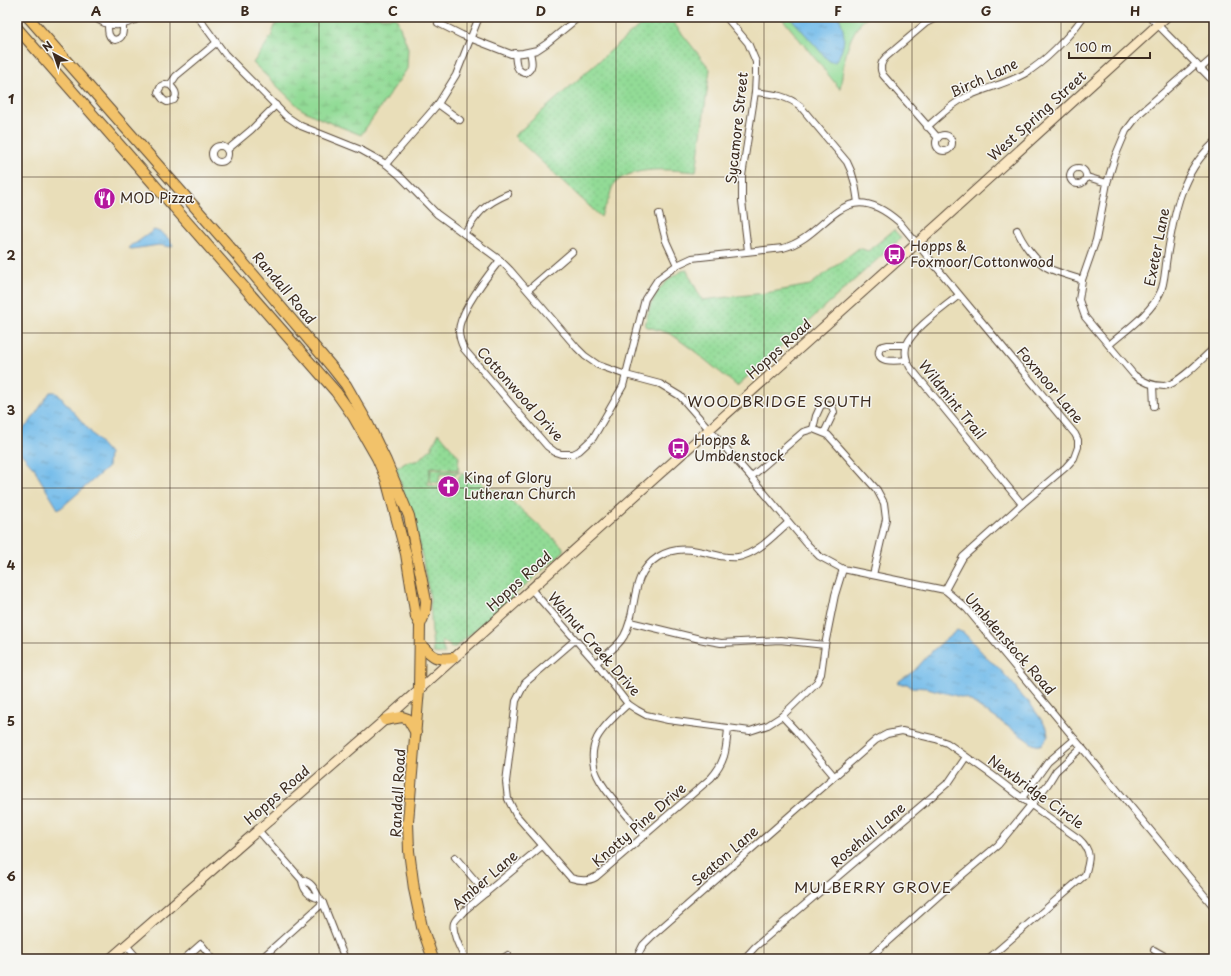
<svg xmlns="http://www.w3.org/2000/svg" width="1231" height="976" viewBox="0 0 1231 976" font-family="'Playpen Sans',sans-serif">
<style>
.grass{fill:url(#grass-dots);stroke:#66825a}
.wetland{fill:url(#wetland-marsh);stroke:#66825a}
.green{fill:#92db96;stroke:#66825a}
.water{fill:url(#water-ripples);stroke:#567284}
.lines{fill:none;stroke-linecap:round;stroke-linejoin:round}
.street-casing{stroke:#554535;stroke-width:8}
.secondary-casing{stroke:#554535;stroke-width:11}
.primary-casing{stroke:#554535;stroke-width:12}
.street{stroke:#fff;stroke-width:6}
.secondary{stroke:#fae7c3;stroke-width:9}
.primary{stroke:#f2c26a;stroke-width:10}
.grid{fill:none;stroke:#3b2a1e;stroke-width:1;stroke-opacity:0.55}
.labels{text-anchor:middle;stroke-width:3;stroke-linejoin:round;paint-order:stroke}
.street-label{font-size:14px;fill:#3b2a1e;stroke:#f6f6f2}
.poi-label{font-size:14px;fill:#3b2a1e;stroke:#f6f6f2;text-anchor:start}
.neighbourhood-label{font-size:15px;letter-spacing:1px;fill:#3b2a1e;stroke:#f6f6f2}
.neatline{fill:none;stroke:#3b2a1e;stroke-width:1.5}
.grid-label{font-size:13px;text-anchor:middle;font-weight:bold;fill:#3b2a1e}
</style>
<defs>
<pattern id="grass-dots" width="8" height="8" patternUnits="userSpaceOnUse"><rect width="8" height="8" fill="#92db96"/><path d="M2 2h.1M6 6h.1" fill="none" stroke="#7fbc81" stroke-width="1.8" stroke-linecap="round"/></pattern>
<pattern id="wetland-marsh" width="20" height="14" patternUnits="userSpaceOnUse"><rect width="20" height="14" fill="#92db96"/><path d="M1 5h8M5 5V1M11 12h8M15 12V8" fill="none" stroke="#7fbc81"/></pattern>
<pattern id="water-ripples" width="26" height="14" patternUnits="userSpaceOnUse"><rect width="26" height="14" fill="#72bbea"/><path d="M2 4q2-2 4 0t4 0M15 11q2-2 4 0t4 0" fill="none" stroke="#5f98bd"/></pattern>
</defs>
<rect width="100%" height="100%" fill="#f6f6f2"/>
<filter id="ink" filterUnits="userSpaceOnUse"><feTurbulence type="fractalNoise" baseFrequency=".025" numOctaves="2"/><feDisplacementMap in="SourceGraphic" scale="8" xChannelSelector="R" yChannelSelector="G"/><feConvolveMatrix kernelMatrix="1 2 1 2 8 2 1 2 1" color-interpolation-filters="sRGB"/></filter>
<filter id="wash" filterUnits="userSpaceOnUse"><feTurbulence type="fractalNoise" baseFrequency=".012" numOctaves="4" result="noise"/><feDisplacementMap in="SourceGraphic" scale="16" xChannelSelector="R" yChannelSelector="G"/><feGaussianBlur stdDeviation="0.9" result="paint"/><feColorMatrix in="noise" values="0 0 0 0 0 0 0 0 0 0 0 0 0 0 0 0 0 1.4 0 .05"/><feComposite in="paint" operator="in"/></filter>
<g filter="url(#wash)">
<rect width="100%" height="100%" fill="#e9deb9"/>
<!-- grass -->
<g class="grass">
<path d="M649,17H669L710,69L696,172C672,170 634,165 615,183C610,189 611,196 607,203C605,208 602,212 601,217L514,136Z"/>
<path d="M894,230L901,238L737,386L693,350L671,334L645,326C651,298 658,283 686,269L702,300L766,293L810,285L859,248L868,251Z"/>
<polygon points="439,433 459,457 458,466 459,470 430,467 428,485 439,486 439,491 456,493 458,478 462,473 466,477 476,477 487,489 499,490 562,546 564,551 457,646 451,648 447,642 444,643 443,640 441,641 445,654 433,653 430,598 420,546 396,468 409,461 417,461 431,449"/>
<polygon points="431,469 460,472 454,475 440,474 439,483 430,482"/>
</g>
<!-- wetland -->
<polygon class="wetland" points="278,17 396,17 408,48 407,69 361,135 321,119 301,109 253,63 271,37"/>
<!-- green -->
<path class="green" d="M781,17H867C846,34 844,64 840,89Z"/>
<!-- water -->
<g class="water">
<path d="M790,17H839C846,33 846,48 835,62H831L827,59Z"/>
<path d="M154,230C162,232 170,238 173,246L171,247L159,245L132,249L128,248L131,245L136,243Z"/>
<polygon points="50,392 55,392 58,394 109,453 108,467 61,508 58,509 38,476 35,469 17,449 17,435 30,422"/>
<path d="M957,630L964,633L990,661L996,665L1015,686L1020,695L1029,702L1047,728L1048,736C1044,742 1041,748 1033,744L968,699L927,688L911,687L907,684H898L899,681L914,671L932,651Z"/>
</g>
</g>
<g filter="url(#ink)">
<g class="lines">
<defs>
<g id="street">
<path d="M94,17C112,30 123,26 142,17"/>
<polyline points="198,17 225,54 286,116 301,126 361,150 386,164 399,175 437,214 500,260 510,270 577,348 585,356 598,365 626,375 660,384 680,396 751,477 808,545 819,556 843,569 945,590 967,609 1214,907"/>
<polyline points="726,17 748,43 756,62 756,73 755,92 742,176 742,201 748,251"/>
<path d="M938,17L926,23L886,57C881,62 879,68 883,75L938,138"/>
<polyline points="1150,17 1214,82"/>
<polyline points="438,23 462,35 511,54 523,53 537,50 546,44 579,17"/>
<path d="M108,25C108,32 108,38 115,40C124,38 123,32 123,25"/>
<path d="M515,53C516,61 515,71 525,73C534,69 532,61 530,52"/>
<path d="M1196,64L1139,114L1126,131L1115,157L1107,183L1096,240L1082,280L1079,300L1085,317L1134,375C1143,382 1152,386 1164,386C1178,385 1203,358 1214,348"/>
<polyline points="1200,69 1214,57"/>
<path d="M170,85C175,90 178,94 174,100L167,102C162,100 160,96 158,92L161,86L165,84L170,85L176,76L216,43"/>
<path d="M755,92C772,94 786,95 800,106L847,162C854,175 856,188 858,203"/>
<polyline points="438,104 460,120"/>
<path d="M927,127C940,116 951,104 966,97C985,88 1006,84 1024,74C1044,63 1070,36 1083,17"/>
<circle cx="944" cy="143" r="8"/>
<circle cx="220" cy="154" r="8"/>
<polyline points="227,150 251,130 276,105"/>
<polyline points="386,164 438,104 456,75 479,17"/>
<circle cx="1078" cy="176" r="8"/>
<polyline points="1087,177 1107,183"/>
<polyline points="659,214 666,241 677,265"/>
<path d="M1017,230C1022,242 1034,259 1046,267C1055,272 1071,276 1082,280"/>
<path d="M464,234C478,213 484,204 508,194"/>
<path d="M500,260C488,275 459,312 459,331C459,337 461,343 464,349L547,446L555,452L561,454H573L579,451L593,438L623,386L645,299L658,279L677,265L692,258L783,248C829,236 842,172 899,222L1075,434L1078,440V447L1074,458L1066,467L1022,504L963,557L945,590"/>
<polyline points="528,290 572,252"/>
<path d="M959,295C945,307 914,328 907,344C904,351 906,361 910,367L1022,504"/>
<path d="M1109,345C1126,330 1151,313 1160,293C1165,284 1165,267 1167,257C1174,215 1180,174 1214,143"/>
<path d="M906,360C896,361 873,364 880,347L888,345H906"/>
<polyline points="1153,385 1154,406"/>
<polyline points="813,429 816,416 821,405 827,404 832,406 834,412 824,433"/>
<polyline points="751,477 803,432 813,429 828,435 877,490 884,503 886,519 873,575"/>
<polyline points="531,589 596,663 628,704 637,710 646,715 668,720 750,731 768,725 782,716 817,682 821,674 825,645 835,595 843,569"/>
<polyline points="630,622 704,640 721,643 780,640 825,645"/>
<path d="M575,640L525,683L516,701L506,782L508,799L516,815L571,878C580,881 588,882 596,877L711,778C726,761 726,750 728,728"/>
<path d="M596,663C605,655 618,647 624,636C639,609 628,576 658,557C679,544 698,551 720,556C726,557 732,558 738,557C757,554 774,535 788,523"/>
<path d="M628,704C617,714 604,725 597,738C584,765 603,788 620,807C628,817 636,826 644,836"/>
<polyline points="782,716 796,731 834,776"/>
<polyline points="1022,798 1048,762 1075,739"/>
<path d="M258,830L302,880C303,889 309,897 318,898"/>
<polyline points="455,857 486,893"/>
<path d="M302,880C316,883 315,895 323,903L345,959"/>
<polyline points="126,945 138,959"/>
<polyline points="1154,950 1170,959"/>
<polyline points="184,959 201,944 213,959"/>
<polyline points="252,959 263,957"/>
<polyline points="264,959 263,957 323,903"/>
<path d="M465,959C461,950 451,932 454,923C456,918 461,915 464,911L542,846"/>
<polyline points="502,959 508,955"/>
<path d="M636,959L643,945L652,936L876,740L887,734L902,731L936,739L947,743L992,775L1030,804L1079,839C1092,851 1090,859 1085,875L988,959"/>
<polyline points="744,959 755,947 949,782 966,757"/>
<polyline points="868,959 954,882 998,845 1048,784 1056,771 1082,747"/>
</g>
<polyline id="secondary" points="110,959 395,711 944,219 1166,17"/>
<g id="primary">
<polyline points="28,17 236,254 331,366 346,385 366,420 386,461 409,516 426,601 425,613 420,625 419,689 408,822 409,851 414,889 422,927 433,959"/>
<polyline points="17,28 336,392 353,416 377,458 386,479 406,554 416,617 420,625"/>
<path d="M420,644C433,657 435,660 453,658"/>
<polyline points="385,720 402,717 408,719 416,733"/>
</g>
</defs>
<!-- street casing -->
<use href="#street" class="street-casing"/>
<!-- secondary casing -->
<use href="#secondary" class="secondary-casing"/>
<!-- primary casing -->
<use href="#primary" class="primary-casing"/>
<!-- street -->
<use href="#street" class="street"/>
<!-- secondary -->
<use href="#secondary" class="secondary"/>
<!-- primary -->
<use href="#primary" class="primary"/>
</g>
</g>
<!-- grid -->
<path class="grid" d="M170,17V959M319,17V959M467,17V959M616,17V959M764,17V959M912,17V959M1061,17V959M17,177H1214M17,333H1214M17,488H1214M17,643H1214M17,799H1214"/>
<!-- icons -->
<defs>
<symbol id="restaurant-disc" viewBox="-11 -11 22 22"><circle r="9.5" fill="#b5179e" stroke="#f6f6f2"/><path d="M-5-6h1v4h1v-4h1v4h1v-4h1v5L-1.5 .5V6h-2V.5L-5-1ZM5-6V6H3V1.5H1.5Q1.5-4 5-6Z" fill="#fff"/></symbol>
<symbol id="bus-disc" viewBox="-11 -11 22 22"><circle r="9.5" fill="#b5179e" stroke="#f6f6f2"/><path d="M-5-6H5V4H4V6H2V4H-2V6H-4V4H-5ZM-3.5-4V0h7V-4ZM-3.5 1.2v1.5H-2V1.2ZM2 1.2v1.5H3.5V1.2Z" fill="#fff"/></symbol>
<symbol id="church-disc" viewBox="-11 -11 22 22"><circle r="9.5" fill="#b5179e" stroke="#f6f6f2"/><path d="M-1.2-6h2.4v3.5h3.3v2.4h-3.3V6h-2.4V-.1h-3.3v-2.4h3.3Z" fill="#fff"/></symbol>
</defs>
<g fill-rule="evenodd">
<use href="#restaurant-disc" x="92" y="186" width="25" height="25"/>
<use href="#bus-disc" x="882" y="242" width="25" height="25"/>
<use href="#bus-disc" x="666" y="436" width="25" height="25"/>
<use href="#church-disc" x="436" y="474" width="25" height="25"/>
</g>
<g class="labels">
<!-- street labels -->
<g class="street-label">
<text transform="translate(984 78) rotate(-25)" y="5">Birch Lane</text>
<text transform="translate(1037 116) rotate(-42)" y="5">West Spring Street</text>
<text transform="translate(737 128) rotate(-84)" y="5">Sycamore Street</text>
<text transform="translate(1157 247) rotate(-79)" y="5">Exeter Lane</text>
<text transform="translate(284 288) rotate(50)" y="5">Randall Road</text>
<text transform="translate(779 349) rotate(-42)" y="5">Hopps Road</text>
<text transform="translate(1050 385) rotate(50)" y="5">Foxmoor Lane</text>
<text transform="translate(520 394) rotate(48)" y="5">Cottonwood Drive</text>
<text transform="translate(952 400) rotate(51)" y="5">Wildmint Trail</text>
<text transform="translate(519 581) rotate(-42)" y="5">Hopps Road</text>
<text transform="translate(594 644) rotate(49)" y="5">Walnut Creek Drive</text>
<text transform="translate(1010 644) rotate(49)" y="5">Umbdenstock Road</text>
<text transform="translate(1036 792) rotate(36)" y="5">Newbridge Circle</text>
<text transform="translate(398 793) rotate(-87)" y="5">Randall Road</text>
<text transform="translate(277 795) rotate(-41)" y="5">Hopps Road</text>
<text transform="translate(639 825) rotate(-41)" y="5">Knotty Pine Drive</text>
<text transform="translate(868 835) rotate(-40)" y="5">Rosehall Lane</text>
<text transform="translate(725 856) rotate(-41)" y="5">Seaton Lane</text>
<text transform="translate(485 880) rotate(-41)" y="5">Amber Lane</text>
</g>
<!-- poi labels -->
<g class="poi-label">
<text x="120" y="203">MOD Pizza</text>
<text x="910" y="251">Hopps &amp;<tspan x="910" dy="16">Foxmoor/Cottonwood</tspan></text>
<text x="694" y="445">Hopps &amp;<tspan x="694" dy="16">Umbdenstock</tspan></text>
<text x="464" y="483">King of Glory<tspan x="464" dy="16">Lutheran Church</tspan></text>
</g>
<!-- neighbourhood labels -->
<g class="neighbourhood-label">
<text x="780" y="407">WOODBRIDGE SOUTH</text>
<text x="873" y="893">MULBERRY GROVE</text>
</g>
</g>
<!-- margin -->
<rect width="1231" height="976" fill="none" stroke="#f6f6f2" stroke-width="44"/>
<!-- north arrow -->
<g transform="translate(54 54) rotate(320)" stroke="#f6f6f2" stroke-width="3" paint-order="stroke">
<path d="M0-3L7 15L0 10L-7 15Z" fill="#3b2a1e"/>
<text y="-6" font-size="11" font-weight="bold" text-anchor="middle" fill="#3b2a1e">N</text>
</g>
<!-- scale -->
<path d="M1069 52v6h81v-6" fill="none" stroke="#3b2a1e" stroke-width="2"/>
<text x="1075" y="52" font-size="12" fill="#3b2a1e" stroke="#f6f6f2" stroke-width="3" paint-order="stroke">100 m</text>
<rect x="22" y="22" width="1187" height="932" class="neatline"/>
<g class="grid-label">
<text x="96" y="16">A</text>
<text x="245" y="16">B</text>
<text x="393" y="16">C</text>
<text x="541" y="16">D</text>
<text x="690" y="16">E</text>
<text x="838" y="16">F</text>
<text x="986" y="16">G</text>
<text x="1135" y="16">H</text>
<text x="11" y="104">1</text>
<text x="11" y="260">2</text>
<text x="11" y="415">3</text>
<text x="11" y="570">4</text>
<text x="11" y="726">5</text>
<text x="11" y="881">6</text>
</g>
</svg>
